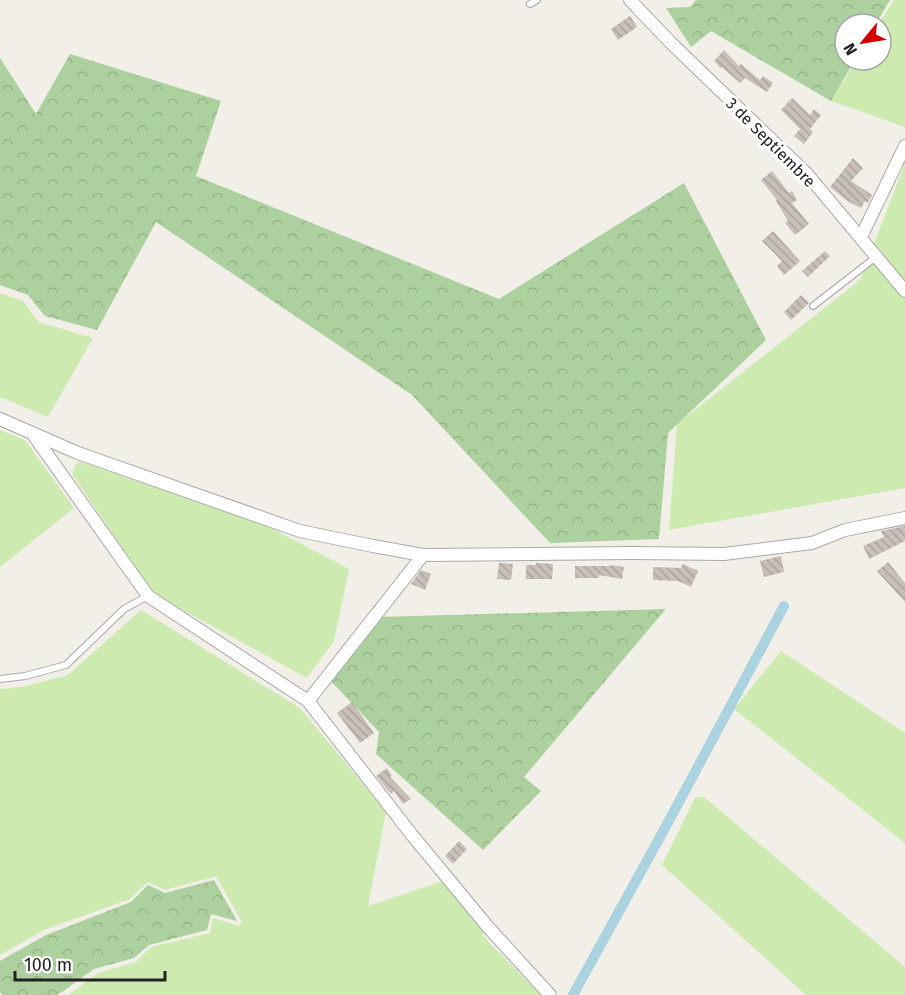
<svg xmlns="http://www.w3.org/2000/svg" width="905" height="995" viewBox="0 0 905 995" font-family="'Fira Sans',sans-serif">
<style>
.grass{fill:#cdebb0}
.forest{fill:url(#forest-crowns)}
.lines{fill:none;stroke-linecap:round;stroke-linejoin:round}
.canal{stroke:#aad3df;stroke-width:10}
.building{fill:url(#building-back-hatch)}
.lane-casing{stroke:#a9a9a9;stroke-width:8}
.street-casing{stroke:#a9a9a9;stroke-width:14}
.lane{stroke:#fff;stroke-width:6}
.street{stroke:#fff;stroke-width:12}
.labels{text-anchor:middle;stroke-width:6;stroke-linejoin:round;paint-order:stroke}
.street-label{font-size:16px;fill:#222;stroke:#fff}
</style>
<defs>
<pattern id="forest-crowns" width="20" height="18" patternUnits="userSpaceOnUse" patternTransform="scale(1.5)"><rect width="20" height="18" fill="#add19e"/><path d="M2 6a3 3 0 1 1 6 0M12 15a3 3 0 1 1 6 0" fill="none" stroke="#95b388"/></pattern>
<pattern id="building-back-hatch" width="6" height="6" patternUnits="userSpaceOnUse" patternTransform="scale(1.5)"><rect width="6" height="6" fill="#c7bfb8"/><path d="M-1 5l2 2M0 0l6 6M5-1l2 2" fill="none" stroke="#aba49e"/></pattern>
</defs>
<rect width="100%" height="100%" fill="#f2efe9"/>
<!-- grass -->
<g class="grass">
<polygon points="894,0 905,0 905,127 831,101 857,60 881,60 881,24 879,24"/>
<polygon points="905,163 905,488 669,530 677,424 860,280"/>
<polygon points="0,293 23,301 39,322 93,338 48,417 0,397"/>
<polygon points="0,430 25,440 74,508 0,567"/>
<polygon points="78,461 267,526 349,569 334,641 307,678 154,594 72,474"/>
<polygon points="141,610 300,708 386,812 368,906 443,881 485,933 482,935 541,995 68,995 98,973 136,962 151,947 210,933 213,918 239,926 242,922 216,876 165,890 148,882 130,899 44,930 0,955 0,689 21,687 68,675"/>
<polygon points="781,651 905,733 905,843 734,709"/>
<polygon points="703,796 905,967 905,995 806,995 662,865 695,798"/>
</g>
<!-- forest -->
<g class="forest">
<polygon points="696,0 890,0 876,24 845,24 845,60 855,60 831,101 711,31 691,47 666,8 690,7"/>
<polygon points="70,54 221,101 196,176 499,299 684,183 766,340 668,433 659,539 550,543 412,395 156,222 97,330 45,316 28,295 0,285 0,58 36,114"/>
<polygon points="666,609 524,777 541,791 483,850 376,754 379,732 328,678 379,617"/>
<polygon points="214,880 237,921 211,914 207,930 149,945 134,958 94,969 62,992 56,995 2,995 0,992 0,961 46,935 131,902 148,885 165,893"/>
</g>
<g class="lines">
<!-- canal -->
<polyline class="canal" points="573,995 665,828 784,606"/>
</g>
<!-- building -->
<g class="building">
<polygon points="630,16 637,27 618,40 611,29"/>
<polygon points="724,50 739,66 741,64 760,80 763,76 773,83 767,92 745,78 740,83 722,67 721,68 714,61"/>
<polygon points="792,98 810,115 814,109 821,115 810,129 813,132 804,144 794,136 800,129 781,110"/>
<polygon points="853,158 863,168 851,181 872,195 868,203 865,201 861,208 849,202 830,187"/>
<polygon points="772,171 789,193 792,191 797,200 792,203 809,224 795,235 785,223 788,221 776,201 777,200 761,180"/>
<polygon points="773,231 800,261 784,275 777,266 782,261 762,241"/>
<polygon points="825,251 830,256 808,277 802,271"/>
<polygon points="801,295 809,303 791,320 784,312"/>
<polygon points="905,526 905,541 869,559 863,546 884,537 881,531"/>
<polygon points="781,556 784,572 764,577 760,561"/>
<polygon points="888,562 905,583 905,602 877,571"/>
<polygon points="499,563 513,564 511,580 497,579"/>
<polygon points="536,563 553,564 552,579 526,579 526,565 536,565"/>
<polygon points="683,564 698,571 691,587 678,581 653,580 653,567 681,568"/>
<polygon points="611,565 624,567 622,579 599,575 599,578 575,578 575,566 611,566"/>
<polygon points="421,570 431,574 425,590 411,584"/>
<polygon points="352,702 374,733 360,743 337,713"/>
<polygon points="387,768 392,776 390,777 411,799 403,804 394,791 391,794 376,776"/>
<polygon points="459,841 467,849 453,864 445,856"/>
</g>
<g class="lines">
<defs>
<g id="lane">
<polyline points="530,4 537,0"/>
<polyline points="813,306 876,257"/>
<polyline points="0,679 25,676 66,665 124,609 148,596"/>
</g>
<g id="street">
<polyline points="630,0 670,42 807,174 905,291"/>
<polyline points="861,237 905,146"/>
<polyline points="0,419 78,453 300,531 373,546 423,555 632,553 724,554 812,543 845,530 905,518"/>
<polyline points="32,433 148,596 308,701 412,835 488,927 550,995"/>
<polyline points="308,701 423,555"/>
</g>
</defs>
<!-- lane casing -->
<use href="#lane" class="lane-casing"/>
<!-- street casing -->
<use href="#street" class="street-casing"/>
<!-- lane -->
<use href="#lane" class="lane"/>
<!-- street -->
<use href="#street" class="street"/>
</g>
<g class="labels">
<!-- street labels -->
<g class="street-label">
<text transform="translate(771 142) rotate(45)" y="6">3 de Septiembre</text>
</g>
</g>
<!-- north arrow -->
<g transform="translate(863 42) rotate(240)"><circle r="28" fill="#ffffff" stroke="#a7a7a7" stroke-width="1.5"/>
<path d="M0-4.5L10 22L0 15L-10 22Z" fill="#d40000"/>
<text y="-9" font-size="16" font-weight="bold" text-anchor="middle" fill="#222222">N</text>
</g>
<!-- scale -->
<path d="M15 971v9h150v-9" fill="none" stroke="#222222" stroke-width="3"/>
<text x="24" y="971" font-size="18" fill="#222222" stroke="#ffffff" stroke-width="4.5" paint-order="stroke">100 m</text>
</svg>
